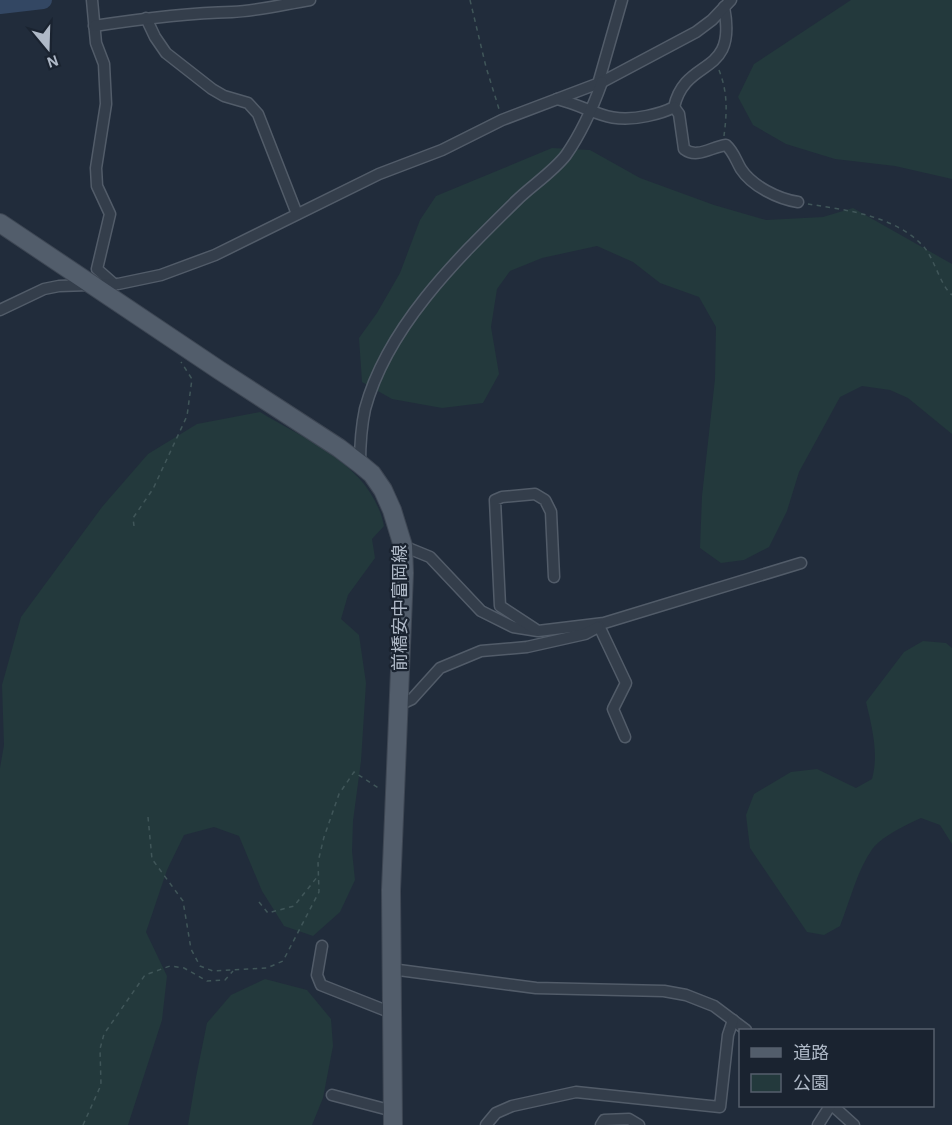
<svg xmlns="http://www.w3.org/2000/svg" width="952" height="1125" viewBox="0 0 952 1125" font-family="'Alegreya Sans','Noto Sans JP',sans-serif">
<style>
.green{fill:#23393c}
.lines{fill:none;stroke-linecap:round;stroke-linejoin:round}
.river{stroke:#334763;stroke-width:18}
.minor-casing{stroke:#525c69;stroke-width:13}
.primary-casing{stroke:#3e4754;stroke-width:20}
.path{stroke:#405659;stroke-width:1.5;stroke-dasharray:4.5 4.5;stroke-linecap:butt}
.minor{stroke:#343e4b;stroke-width:10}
.primary{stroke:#525d6b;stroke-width:18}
.labels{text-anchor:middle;stroke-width:4.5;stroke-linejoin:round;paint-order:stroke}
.street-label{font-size:18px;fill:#afb9c7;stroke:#1a2330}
</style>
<rect width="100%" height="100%" fill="#212c3b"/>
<!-- green -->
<g class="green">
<polygon points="851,0 952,0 952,179 895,166 835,159 786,144 753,125 738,97 754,64"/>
<polygon points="552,148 590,150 640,178 714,205 766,220 823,217 853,208 952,264 952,434 908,398 890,390 862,386 840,397 799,472 787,511 769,547 744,560 721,563 700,548 702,496 715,379 716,327 699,297 660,283 633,262 597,246 542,258 510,271 497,289 491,327 499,374 483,403 442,408 392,399 362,382 359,338 377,313 400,273 420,220 436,196"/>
<path d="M260,412C308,441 372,466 384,526L372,539L375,558L348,595L341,619L359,635L366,683L361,761L353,821L352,851L355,880L340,912L313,936L284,926L262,891L239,836L214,827L184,835L167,870L146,932L167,976L162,1020L128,1125H0V768L4,745L2,685L21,617L102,507L148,454L197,424Z"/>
<path d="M923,641L946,643L952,648V844L940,825L921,818C906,825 884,835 873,848C857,870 850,901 840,926L824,935L807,932L750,848L746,815L754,794L791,772L817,769L856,788L872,779C879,754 872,727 866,702L904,652Z"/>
<polygon points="265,979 307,990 331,1019 333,1046 323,1098 312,1125 188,1125 196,1077 207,1023 231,995"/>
</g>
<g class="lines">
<!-- river -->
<polyline class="river" points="0,5 43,0"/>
<defs>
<g id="minor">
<polyline points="92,0 96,43 104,64 106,104 96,168 97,186 110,214 97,269 114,284"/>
<polyline points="146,18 155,37 166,53 212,89 224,96 248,103 258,114 297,214"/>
<path d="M94,26C140,19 186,13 232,12C258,11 285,4 310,0"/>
<polyline points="598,84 622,0"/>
<path d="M557,99C593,108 606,125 647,116C657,114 665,112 674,107C686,55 738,79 724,7"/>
<path d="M674,107L679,114L684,149C697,159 711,147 726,145C734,152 736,161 741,169C752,186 778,199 798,202"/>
<polyline points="0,310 44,289 59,286 118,284 161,275 215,255 379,174 442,150 502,120 602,82 696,32 712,20 731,0"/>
<path d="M360,464C360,445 361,428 365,409C387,327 457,259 516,201C531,186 553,172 566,155C582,132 593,107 602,82"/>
<polyline points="403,546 430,557 481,611 513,627 538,631 604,623 801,563"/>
<polyline points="599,626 626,683 613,709 625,737"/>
<polyline points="535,629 500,606 495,500 502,497 535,494 545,500 551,512 554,577"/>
<polyline points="399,705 412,699 440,668 481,651 527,647 585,634 598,627"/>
<polyline points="322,946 317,975 321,985 392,1013"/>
<polyline points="391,969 536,988 664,991 686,995 714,1006 746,1030"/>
<polyline points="332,1095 393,1111"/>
<polyline points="833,1106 854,1125"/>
<polyline points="486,1125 496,1113 512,1106 576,1092 720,1107 728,1035 733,1020"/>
<polyline points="601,1125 604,1120 629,1119 639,1125"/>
<polyline points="818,1125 830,1106"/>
</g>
<polyline id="primary" points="0,223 219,370 339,448 360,464 372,474 383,490 392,510 403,546 404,573 391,890 393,1125"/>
</defs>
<!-- minor casing -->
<use href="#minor" class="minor-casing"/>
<!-- primary casing -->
<use href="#primary" class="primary-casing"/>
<!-- path -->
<g class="path">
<polyline points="470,0 486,67 499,109"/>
<path d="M719,70C728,93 727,112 724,136"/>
<path d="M808,204C847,210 896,216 924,247C935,260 940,285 952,295"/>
<polyline points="134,526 133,518 153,489 187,416 192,379 181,362"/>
<polyline points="148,817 152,859 183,901 191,949 200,966 213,971 267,968 283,961 319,892 318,862 324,837 339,794 354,772 380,789"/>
<polyline points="259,902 268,913 294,906 318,876"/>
<polyline points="83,1125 101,1085 100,1049 104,1034 145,975 170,966 184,968 207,981 225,980 233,971"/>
</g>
<!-- minor -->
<use href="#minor" class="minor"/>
<!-- primary -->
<use href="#primary" class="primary"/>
</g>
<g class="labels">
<!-- street labels -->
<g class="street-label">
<text transform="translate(400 608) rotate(-90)" y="6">前橋安中富岡線</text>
</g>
</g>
<!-- legend -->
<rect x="739" y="1029" width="195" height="78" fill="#1a2330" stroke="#565f6c" stroke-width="1.5"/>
<rect x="751" y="1048" width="30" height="9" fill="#525d6b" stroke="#565f6c" stroke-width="1.5"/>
<text x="793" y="1059" font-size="18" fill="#afb9c7">道路</text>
<rect x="751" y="1074" width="30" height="18" fill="#23393c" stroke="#565f6c" stroke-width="1.5"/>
<text x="793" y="1089" font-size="18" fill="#afb9c7">公園</text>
<!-- north arrow -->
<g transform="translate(48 48) rotate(161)" stroke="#1a2330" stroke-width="4.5" paint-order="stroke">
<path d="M0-4.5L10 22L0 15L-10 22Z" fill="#afb9c7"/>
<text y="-9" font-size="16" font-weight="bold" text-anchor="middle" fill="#afb9c7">N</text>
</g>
</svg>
